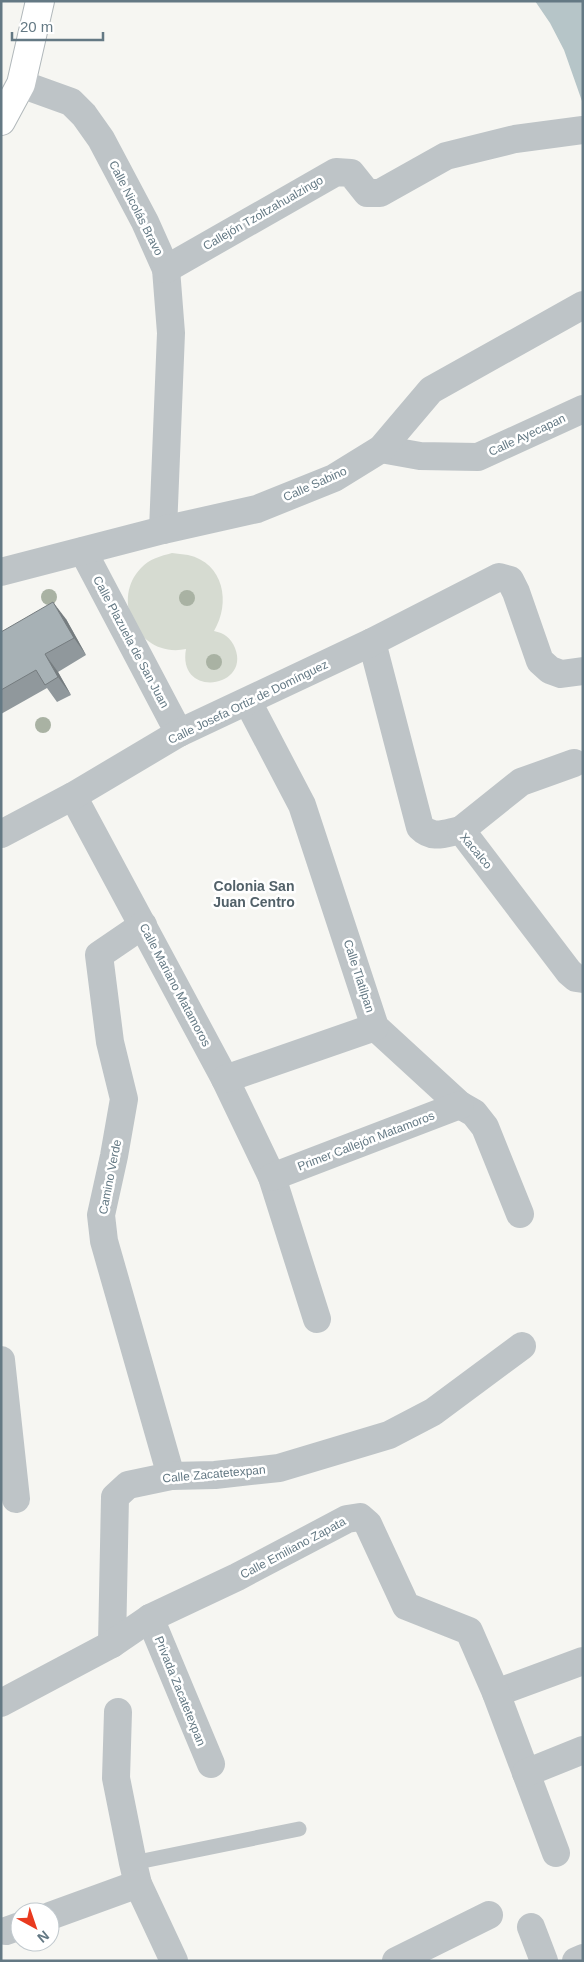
<svg xmlns="http://www.w3.org/2000/svg" width="584" height="1962" viewBox="0 0 584 1962" font-family="Helvetica,sans-serif">
<style>
.green{fill:#d6dbd1}
.water{fill:#b6c5c8}
.lines{fill:none;stroke-linecap:round;stroke-linejoin:round}
.secondary-casing{stroke:#b1b8bb;stroke-width:30}
.lane{stroke:#bec4c7;stroke-width:15}
.street{stroke:#bec4c7;stroke-width:28}
.secondary{stroke:#fff;stroke-width:28}
.tree{fill:#a9b2a3}
.wall{fill:#90989c}
.shaded-wall{fill:#757c7f}
.building{fill:#a7b1b5;stroke:#757c7f}
.labels{text-anchor:middle;stroke-width:5;stroke-linejoin:round;paint-order:stroke}
.street-label{font-size:12px;fill:#647984;stroke:#fff}
.neighbourhood-label{font-size:14px;font-weight:bold;fill:#526169;stroke:#fff}
</style>
<rect width="100%" height="100%" fill="#f6f6f2"/>
<!-- green -->
<path class="green" d="M172,553C177,554 183,554 188,555C224,563 231,603 214,631C224,633 231,638 235,648C251,688 177,699 186,649C140,659 109,601 141,568C149,559 161,556 172,553Z"/>
<!-- water -->
<polygon class="water" points="535,1 583,1 583,104 564,50 550,23"/>
<g class="lines">
<defs>
<polyline id="secondary" points="1,121 21,84 40,1"/>
</defs>
<!-- secondary casing -->
<use href="#secondary" class="secondary-casing"/>
<!-- lane -->
<polyline class="lane" points="133,1863 299,1829"/>
<!-- street -->
<g class="street">
<polyline points="21,84 71,102 84,115 101,139 145,222 166,269 171,333 163,530"/>
<polyline points="166,269 336,172 351,173 367,193 380,193 446,156 515,139 583,130"/>
<polyline points="381,449 420,456 478,457 583,409"/>
<polyline points="83,551 179,733"/>
<polyline points="1,572 163,530 257,509 334,478 381,449 431,390 583,305"/>
<path d="M372,642L420,827C433,840 445,833 461,830L569,972L576,978L583,979"/>
<polyline points="248,702 302,805 375,1027 460,1105 474,1113 485,1127 520,1214"/>
<polyline points="73,796 225,1079 272,1177 317,1319"/>
<polyline points="461,830 521,782 574,763"/>
<polyline points="1,834 73,796 179,733 372,642 499,577 510,580 516,592 540,661 550,670 561,674 583,671"/>
<polyline points="143,925 99,955 110,1042 124,1099 114,1156 101,1215 104,1241 171,1476"/>
<polyline points="225,1079 375,1027"/>
<polyline points="272,1177 460,1105"/>
<polyline points="1,1360 16,1499"/>
<polyline points="150,1618 211,1764"/>
<polyline points="112,1644 115,1497 128,1485 171,1476 215,1475 279,1468 389,1435 433,1412 522,1346"/>
<polyline points="496,1693 583,1661"/>
<polyline points="1,1703 112,1644 150,1618 237,1577 347,1519 360,1517 368,1524 406,1606 469,1631 496,1693 556,1853"/>
<polyline points="118,1712 116,1778 133,1863 138,1884 174,1961"/>
<polyline points="526,1773 583,1750"/>
<polyline points="50,1916 138,1884"/>
<polyline points="531,1927 544,1961"/>
<polyline points="6,1931 20,1926"/>
<polyline points="396,1961 489,1915"/>
<polyline points="576,1961 583,1958"/>
</g>
<!-- secondary -->
<use href="#secondary" class="secondary"/>
</g>
<!-- trees -->
<g class="tree">
<circle cx="49" cy="597" r="8"/>
<circle cx="187" cy="598" r="8"/>
<circle cx="214" cy="662" r="8"/>
<circle cx="43" cy="725" r="8"/>
</g>
<!-- wall -->
<polygon class="wall" points="66,619 86,655 58,672 71,695 57,702 47,688 1,714 1,632"/>
<!-- shaded-wall -->
<g class="shaded-wall">
<polygon points="53,602 66,619 86,655 74,638"/>
<polygon points="45,654 58,672 71,695 58,677"/>
</g>
<!-- building -->
<polygon class="building" points="53,602 74,638 45,654 58,677 45,685 36,670 1,690 1,632"/>
<g class="labels">
<!-- street labels -->
<g class="street-label">
<text transform="translate(136 208) rotate(63)" y="4">Calle Nicolás Bravo</text>
<text transform="translate(263 213) rotate(-30)" y="4">Callejón Tzoltzahualzingo</text>
<text transform="translate(527 435) rotate(-25)" y="4">Calle Ayecapan</text>
<text transform="translate(315 484) rotate(-24)" y="4">Calle Sabino</text>
<text transform="translate(131 642) rotate(62)" y="4">Calle Plazuela de San Juan</text>
<text transform="translate(248 702) rotate(-26)" y="4">Calle Josefa Ortiz de Domínguez</text>
<text transform="translate(476 851) rotate(50)" y="4">Xacalco</text>
<text transform="translate(359 976) rotate(72)" y="4">Calle Tlatilpan</text>
<text transform="translate(175 985) rotate(62)" y="4">Calle Mariano Matamoros</text>
<text transform="translate(366 1141) rotate(-21)" y="4">Primer Callejón Matamoros</text>
<text transform="translate(110 1177) rotate(-79)" y="4">Camino Verde</text>
<text transform="translate(214 1474) rotate(-5)" y="4">Calle Zacatetexpan</text>
<text transform="translate(293 1548) rotate(-28)" y="4">Calle Emiliano Zapata</text>
<text transform="translate(180 1691) rotate(68)" y="4">Privada Zacatetexpan</text>
</g>
<!-- neighbourhood labels -->
<g class="neighbourhood-label">
<text x="254" y="891">Colonia San<tspan x="254" dy="16">Juan Centro</tspan></text>
</g>
</g>
<!-- border -->
<rect width="584" height="1962" fill="none" stroke="#647984" stroke-width="5"/>
<!-- north arrow -->
<g transform="translate(35 1927) rotate(140)"><circle r="24" fill="#ffffff" stroke="#c1c9ce"/>
<path d="M0-4L9 19L0 12L-9 19Z" fill="#e93a1f"/>
<text y="-8" font-size="14" font-weight="bold" text-anchor="middle" fill="#647984">N</text>
</g>
<!-- scale -->
<path d="M12 32v8h91v-8" fill="none" stroke="#647984" stroke-width="2.5"/>
<text x="20" y="32" font-size="15" fill="#647984" stroke="#ffffff" stroke-width="4" paint-order="stroke">20 m</text>
</svg>
